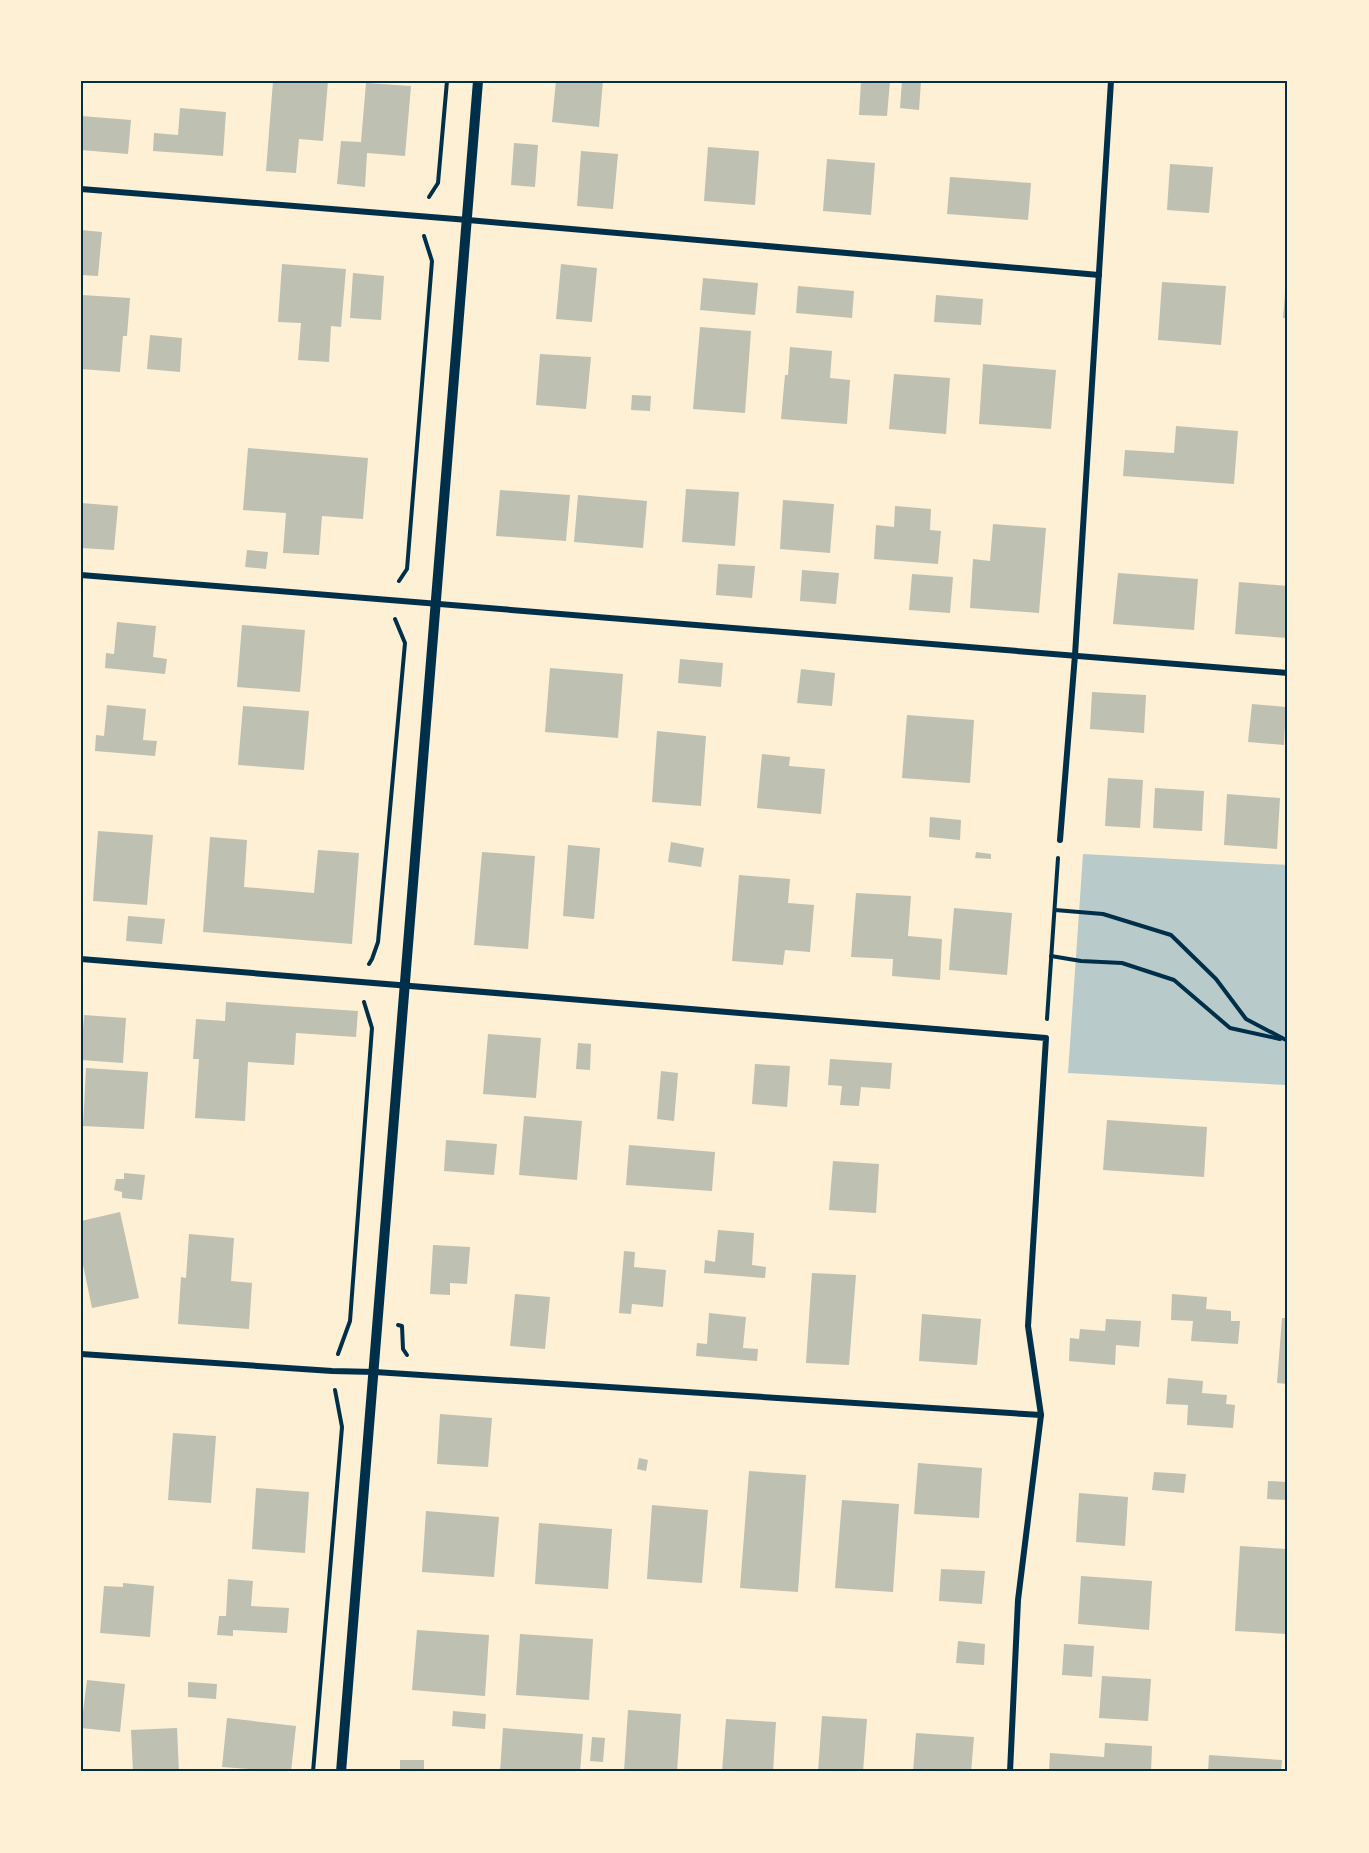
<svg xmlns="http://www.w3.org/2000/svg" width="1369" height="1853" viewBox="0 0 1369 1853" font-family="'Fira Sans',sans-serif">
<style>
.green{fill:#b9caca}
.building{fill:#bec0b2}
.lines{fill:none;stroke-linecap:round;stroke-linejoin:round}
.path{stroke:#003049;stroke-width:4}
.minor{stroke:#003049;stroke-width:6}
.tertiary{stroke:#003049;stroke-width:10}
.neatline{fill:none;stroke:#003049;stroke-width:2}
</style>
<rect width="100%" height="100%" fill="#fdf0d5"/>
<!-- green -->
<polygon class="green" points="1083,854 1288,865 1288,1056 1285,1085 1068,1073"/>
<!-- building -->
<g class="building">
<polygon points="273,81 328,81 323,141 299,139 296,173 266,171"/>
<polygon points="556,81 603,81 599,127 552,122"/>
<polygon points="861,81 890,81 887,116 859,115"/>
<polygon points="902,81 921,81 919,110 900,108"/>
<polygon points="366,83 411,86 405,156 367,153 365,187 337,184 341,141 361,142"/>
<polygon points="180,108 226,112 223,156 153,151 154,133 178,135"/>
<polygon points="81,116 131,120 128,154 81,150"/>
<polygon points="514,143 538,145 535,187 511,185"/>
<polygon points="708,147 759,151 755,205 704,201"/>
<polygon points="581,151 618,154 613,209 577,206"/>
<polygon points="827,159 875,163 871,215 823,211"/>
<polygon points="1170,164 1213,167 1209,213 1167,210"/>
<polygon points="950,177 1031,183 1028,220 947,214"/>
<polygon points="81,230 102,232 98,276 81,275"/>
<polygon points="282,264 346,269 341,327 331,326 329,362 298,360 301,323 278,322"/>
<polygon points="561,264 597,268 592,322 556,319"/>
<polygon points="353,273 384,276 381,320 350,318"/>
<polygon points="703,278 758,283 755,315 700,310"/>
<polygon points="1286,279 1288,279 1288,318 1283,318"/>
<polygon points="1162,282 1226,286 1221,345 1158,340"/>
<polygon points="798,286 854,291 852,318 796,313"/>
<polygon points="82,295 130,298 127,336 123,336 120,372 81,369"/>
<polygon points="936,295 983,299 981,325 934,322"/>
<polygon points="700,327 751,331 745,413 693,409"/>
<polygon points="150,335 182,338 180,372 147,369"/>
<polygon points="790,347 832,351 830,378 850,380 847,424 781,419 785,375 788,375"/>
<polygon points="540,354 591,357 586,409 536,405"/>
<polygon points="983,364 1056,370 1051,429 979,424"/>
<polygon points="894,374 950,378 946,434 889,429"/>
<polygon points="632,395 651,396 650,411 631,410"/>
<polygon points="1176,426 1238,431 1234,484 1123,476 1125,450 1174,453"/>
<polygon points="248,448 368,458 363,519 322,516 319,555 283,553 286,513 243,510"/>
<polygon points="686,489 739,492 735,546 682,542"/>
<polygon points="500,490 570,495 566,541 496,536"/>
<polygon points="578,495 647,501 643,548 574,542"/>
<polygon points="783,500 834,504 830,553 780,549"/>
<polygon points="81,503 118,506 114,550 81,548"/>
<polygon points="895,506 931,509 930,530 941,531 938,564 874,559 876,525 894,527"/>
<polygon points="993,524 1046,528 1039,613 970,608 973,559 990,561"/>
<polygon points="247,550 268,552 266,569 245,567"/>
<polygon points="718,564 755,566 752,598 716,595"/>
<polygon points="802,570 839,573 836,604 800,601"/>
<polygon points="1118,573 1198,579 1194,630 1113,624"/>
<polygon points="912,574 953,577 950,613 909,610"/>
<polygon points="1239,582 1288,586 1288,638 1235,634"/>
<polygon points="117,622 156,626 153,657 167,659 165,674 105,668 106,653 114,654"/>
<polygon points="242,625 305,630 300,692 237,687"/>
<polygon points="680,659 723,663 721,687 678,683"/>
<polygon points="550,668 623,674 618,738 545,732"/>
<polygon points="801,669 835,673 832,706 797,703"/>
<polygon points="1092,692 1146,695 1144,733 1090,729"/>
<polygon points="1252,704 1286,707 1284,745 1248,742"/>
<polygon points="107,705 146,709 143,740 157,741 155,756 95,751 96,735 104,736"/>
<polygon points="243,706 309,711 304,770 238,765"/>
<polygon points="907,715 974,720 970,783 902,778"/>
<polygon points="657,731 706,736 701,806 652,802"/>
<polygon points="762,754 790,757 789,766 825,769 821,814 757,808"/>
<polygon points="1108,778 1143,780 1140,828 1105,826"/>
<polygon points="1155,788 1204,791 1202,831 1153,828"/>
<polygon points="1227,794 1280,798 1277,849 1224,845"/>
<polygon points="930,817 961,820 960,840 929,837"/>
<polygon points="98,831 153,835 147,905 93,901"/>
<polygon points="210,837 247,840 244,887 314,893 318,850 359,853 352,944 203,932"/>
<polygon points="671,842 704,848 701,867 668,862"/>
<polygon points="568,845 600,848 594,919 563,916"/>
<polygon points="482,852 535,856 528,949 474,945"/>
<polygon points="976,852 991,854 991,859 975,858"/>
<polygon points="739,875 790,879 788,903 814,905 810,952 785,950 783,965 732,961"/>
<polygon points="856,893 911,896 908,936 942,939 940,980 892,976 893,959 851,957"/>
<polygon points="954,908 1012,913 1007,975 949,970"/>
<polygon points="128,916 165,919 162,944 126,941"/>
<polygon points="226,1002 358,1011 356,1037 296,1033 294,1065 248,1062 245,1121 195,1118 199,1059 193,1059 196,1019 225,1021"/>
<polygon points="84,1015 126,1018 123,1063 81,1060"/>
<polygon points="488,1034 541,1038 536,1098 483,1094"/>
<polygon points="578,1043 591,1044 590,1070 576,1069"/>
<polygon points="830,1059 892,1063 890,1089 861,1087 859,1106 840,1105 842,1086 828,1085"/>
<polygon points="755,1064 790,1066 787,1107 752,1104"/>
<polygon points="86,1068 148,1072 144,1129 83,1126"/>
<polygon points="661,1071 678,1073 674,1121 657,1119"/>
<polygon points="524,1116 582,1121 577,1180 519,1175"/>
<polygon points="1107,1120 1207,1127 1204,1177 1103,1170"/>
<polygon points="446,1140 497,1144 494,1175 444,1171"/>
<polygon points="629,1145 715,1152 712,1191 626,1185"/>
<polygon points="833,1161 879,1164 876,1213 829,1210"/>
<polygon points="124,1173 145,1175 142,1200 122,1198 122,1192 114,1190 116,1179 124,1179"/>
<polygon points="120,1212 139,1298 92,1308 81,1255 81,1221"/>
<polygon points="718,1230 754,1233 752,1265 766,1267 765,1278 704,1273 705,1260 715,1262"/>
<polygon points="189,1234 234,1238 231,1281 252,1283 249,1329 178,1324 181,1277 186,1278"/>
<polygon points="433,1245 470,1247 467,1284 450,1283 450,1295 430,1294"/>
<polygon points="624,1251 635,1252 634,1267 666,1270 663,1307 632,1304 631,1314 619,1313"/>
<polygon points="812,1273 856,1275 849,1365 806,1363"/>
<polygon points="515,1294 550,1297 545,1349 510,1346"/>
<polygon points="1172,1294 1207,1297 1206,1309 1231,1311 1231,1321 1240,1321 1238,1344 1191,1341 1193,1321 1171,1320"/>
<polygon points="709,1313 746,1317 743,1348 758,1349 757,1361 696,1356 697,1343 707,1344"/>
<polygon points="922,1314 981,1319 977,1365 919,1361"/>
<polygon points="1282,1318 1288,1318 1288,1384 1277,1383"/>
<polygon points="1106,1319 1141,1321 1139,1347 1116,1345 1115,1365 1069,1361 1070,1338 1079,1339 1080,1329 1105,1331"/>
<polygon points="1168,1378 1203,1381 1202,1393 1227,1395 1226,1404 1235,1405 1233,1428 1187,1425 1188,1405 1166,1404"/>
<polygon points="440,1414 492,1418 488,1467 437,1464"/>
<polygon points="173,1433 216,1436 211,1503 168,1500"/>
<polygon points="639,1458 648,1460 646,1471 637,1469"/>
<polygon points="918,1463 982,1468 979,1518 914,1514"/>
<polygon points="749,1471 806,1475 798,1592 740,1588"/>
<polygon points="1154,1472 1186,1474 1184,1493 1152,1490"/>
<polygon points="1268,1481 1288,1482 1288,1500 1267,1499"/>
<polygon points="256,1488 309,1492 305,1553 252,1549"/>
<polygon points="1079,1493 1128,1497 1125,1546 1076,1542"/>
<polygon points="842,1500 899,1504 893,1592 835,1588"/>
<polygon points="652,1505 708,1510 702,1583 647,1579"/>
<polygon points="426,1511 499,1517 494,1577 422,1572"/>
<polygon points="539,1523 612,1529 608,1589 535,1584"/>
<polygon points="1240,1546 1288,1549 1288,1634 1235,1631"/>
<polygon points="941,1569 985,1571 982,1604 939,1601"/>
<polygon points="1081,1576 1152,1581 1149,1630 1078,1624"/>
<polygon points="228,1579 253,1581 251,1606 289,1608 287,1633 233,1630 233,1636 217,1635 219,1616 226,1616"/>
<polygon points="123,1583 154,1586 150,1637 100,1633 104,1586 123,1587"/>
<polygon points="417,1630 489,1635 485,1696 412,1690"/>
<polygon points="520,1634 593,1639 589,1700 516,1695"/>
<polygon points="958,1641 985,1644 984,1665 956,1663"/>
<polygon points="1064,1644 1094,1646 1092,1677 1062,1675"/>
<polygon points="1102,1676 1151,1679 1148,1721 1099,1718"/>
<polygon points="87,1680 125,1684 120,1732 81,1728"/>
<polygon points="188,1682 217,1684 216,1699 188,1697"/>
<polygon points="628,1710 681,1714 677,1772 624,1772"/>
<polygon points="453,1711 486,1714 485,1729 452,1726"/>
<polygon points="822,1716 867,1719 863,1772 818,1772"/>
<polygon points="227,1718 296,1726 291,1772 222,1767"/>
<polygon points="726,1719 776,1722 773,1772 722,1772"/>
<polygon points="177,1728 179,1772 133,1772 131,1730"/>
<polygon points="503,1728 583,1734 580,1772 500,1772"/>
<polygon points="916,1733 974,1737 971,1772 913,1772"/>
<polygon points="592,1737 605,1738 603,1762 590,1761"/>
<polygon points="1105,1743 1152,1746 1151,1772 1049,1772 1050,1753 1104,1757"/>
<polygon points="1209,1755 1282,1760 1281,1772 1208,1772"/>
<rect x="400" y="1760" width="24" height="12"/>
</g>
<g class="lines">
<!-- path -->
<g class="path">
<polyline points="429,197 438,183 447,81"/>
<polyline points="399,581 407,569 432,261 424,236"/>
<polyline points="1055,910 1103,914 1171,935 1216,979 1246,1019 1286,1040"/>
<polyline points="1051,956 1081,961 1122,963 1174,980 1230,1028 1280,1039"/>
<polyline points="369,964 372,959 378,942 405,643 395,619"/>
<polyline points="1047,1019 1058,858"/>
<polyline points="398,1325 402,1326 403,1349 407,1355"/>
<polyline points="338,1354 350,1321 372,1028 364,1002"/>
<polyline points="313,1772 342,1427 335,1390"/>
</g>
<!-- minor -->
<g class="minor">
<polyline points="81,189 468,220 1099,275"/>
<polyline points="81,575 1288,673"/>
<polyline points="1060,840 1075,655 1111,81"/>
<polyline points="81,959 1046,1038 1028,1326 1041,1415 1018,1600 1010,1772"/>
<polyline points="81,1354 332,1371 375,1372 1041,1415"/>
</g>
<!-- tertiary -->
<polyline class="tertiary" points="341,1772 478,81"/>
</g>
<!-- border -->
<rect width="1369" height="1853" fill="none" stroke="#fdf0d5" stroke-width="165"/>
<rect x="82" y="82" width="1204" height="1688" class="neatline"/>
</svg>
